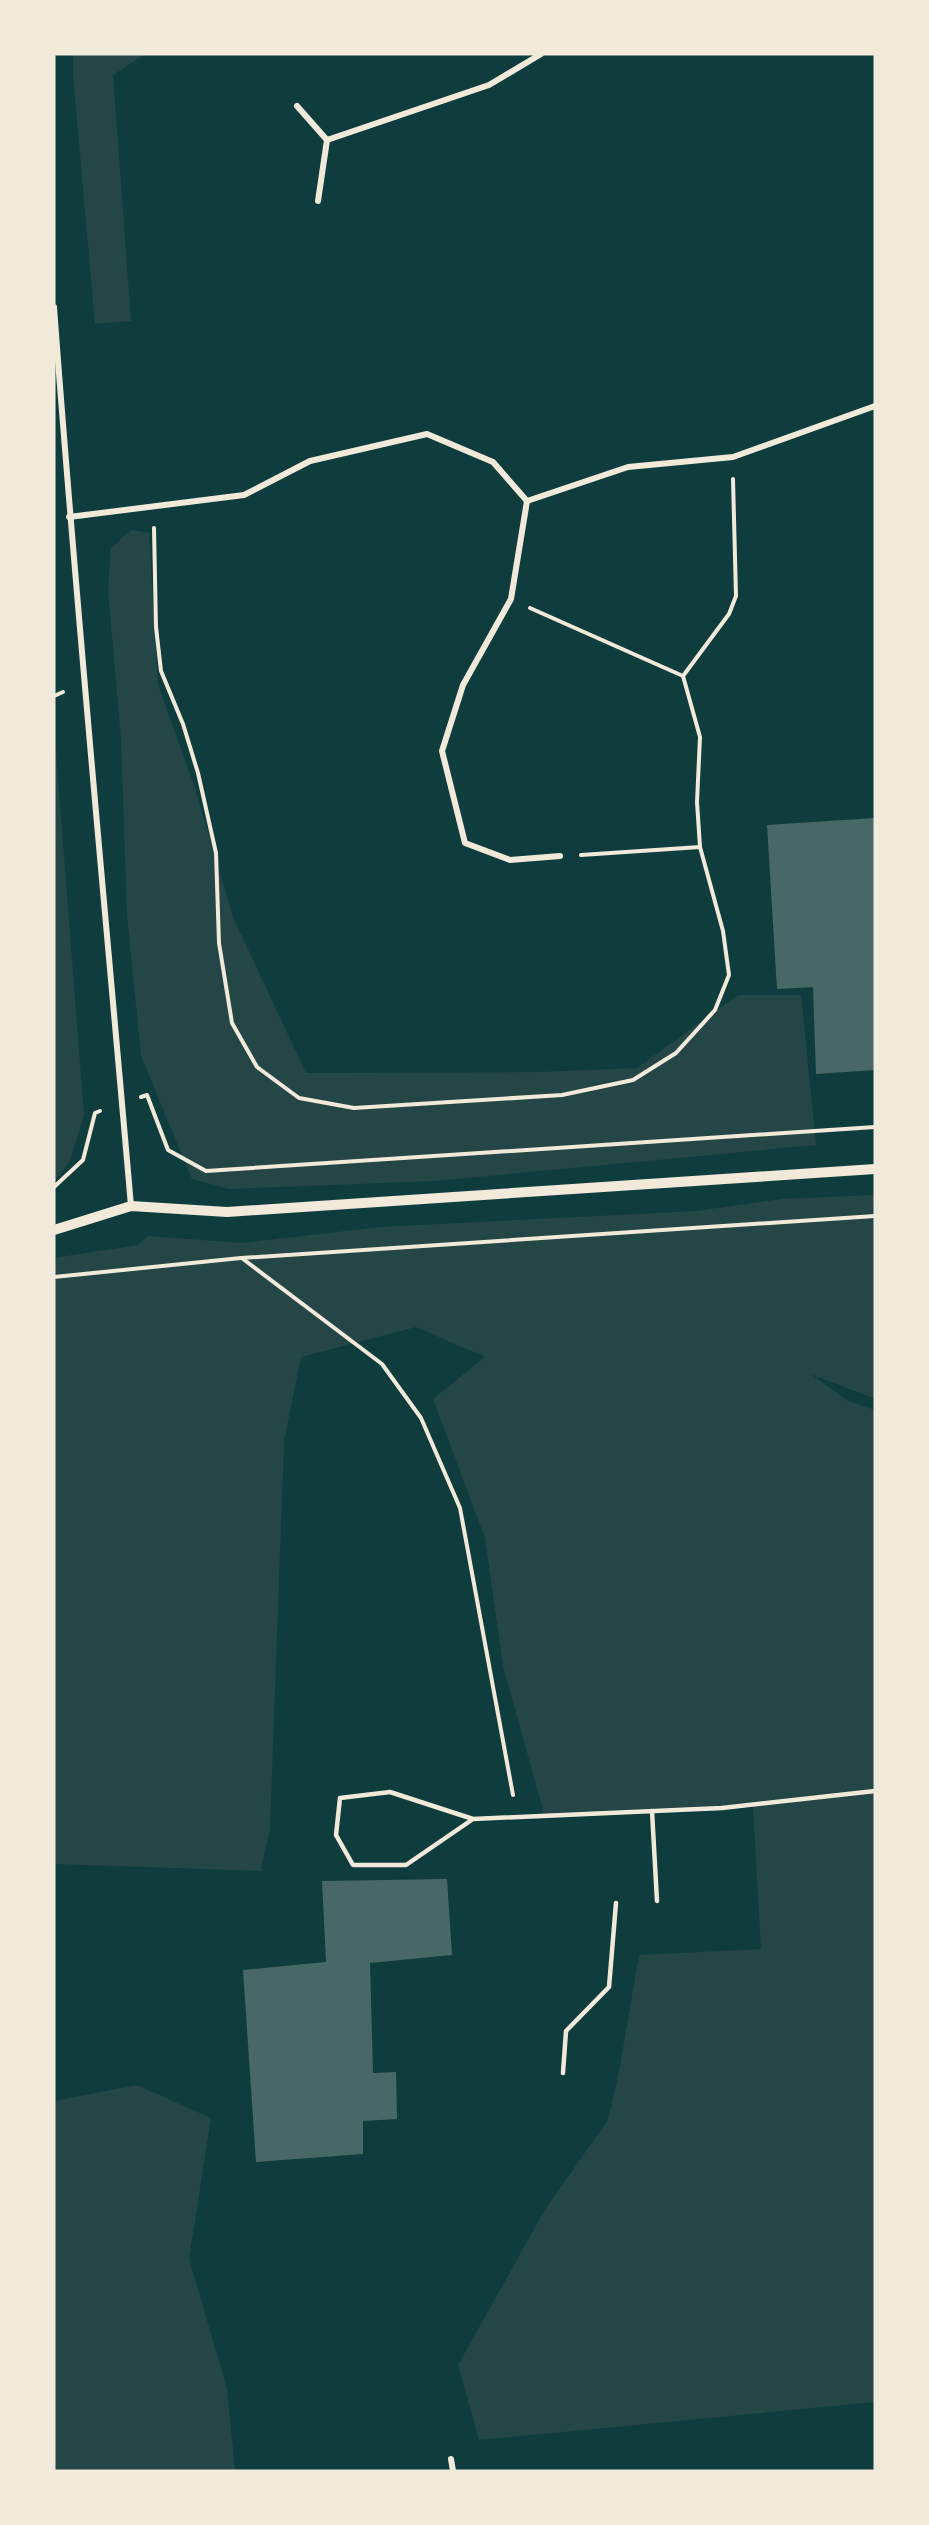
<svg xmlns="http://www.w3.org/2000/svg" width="929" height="2525" viewBox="0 0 929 2525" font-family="'Roboto Condensed',sans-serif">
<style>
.green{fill:#244646}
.building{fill:#486865}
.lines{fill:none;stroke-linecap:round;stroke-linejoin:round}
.path{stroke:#f1e9da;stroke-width:4}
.service{stroke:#f1e9da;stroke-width:4.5}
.minor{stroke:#f1e9da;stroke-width:6}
.tertiary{stroke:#f1e9da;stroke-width:10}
</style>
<rect width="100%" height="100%" fill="#0f3d3e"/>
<!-- green -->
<g class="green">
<polygon points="73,54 145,54 113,75 131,321 95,324 73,75"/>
<polygon points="131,530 149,533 158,685 195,788 233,917 306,1073 541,1072 637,1068 738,995 801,995 816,1145 435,1181 229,1189 192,1179 141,1056 127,916 121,739 108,590 111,548"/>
<polygon points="54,726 84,1115 70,1161 54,1182"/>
<polygon points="875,1195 875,1399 811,1374 848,1401 875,1410 875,2402 479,2440 458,2365 546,2208 608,2120 619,2072 639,1955 761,1949 753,1807 545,1817 503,1666 485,1538 433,1399 485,1357 416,1327 301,1357 284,1441 270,1828 261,1871 54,1864 54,1258 138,1245 148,1236 242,1243 381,1227 696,1211 781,1199"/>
<polygon points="137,2085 211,2118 189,2259 227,2388 235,2471 54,2471 54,2101"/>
</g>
<!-- building -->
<g class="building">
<polygon points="875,818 875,1070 816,1074 813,987 777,989 767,825"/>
<polygon points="447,1879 452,1955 370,1963 373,2073 396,2072 397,2119 363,2121 363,2154 256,2162 243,1970 326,1962 322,1881"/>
</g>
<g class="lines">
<!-- path -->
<g class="path">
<polyline points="154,528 156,627 161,671 183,724 198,773 216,853 219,943 232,1023 257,1067 299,1098 354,1108 562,1095 633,1080 676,1053 715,1010 729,975 723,931 700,847 697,802 700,737 683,676 729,614 736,596 733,479"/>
<polyline points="530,608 683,676"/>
<polyline points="54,696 63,692"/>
<polyline points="581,855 700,847"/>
<polyline points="141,1097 147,1095 168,1150 206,1171 875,1127"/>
<polyline points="54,1187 83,1160 95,1113 100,1111"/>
<polyline points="243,1259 382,1364 421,1418 460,1508 513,1795"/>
<polyline points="54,1277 241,1258 875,1216"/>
</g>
<!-- service -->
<g class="service">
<polyline points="652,1811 657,1901"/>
<polyline points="473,1819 406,1865 353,1865 336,1835 340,1798 390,1792 473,1819 722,1808 875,1791"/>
<polyline points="563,2073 566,2031 609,1987 616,1903"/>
</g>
<!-- minor -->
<g class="minor">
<polyline points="297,106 327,140"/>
<polyline points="318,201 327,140 489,85 541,54"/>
<path d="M54,307C76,607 105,906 131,1206"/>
<polyline points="527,501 628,467 733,457 875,406"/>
<polyline points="69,517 244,495 310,461 427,434 493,462 527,501 511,599 463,685 442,751 465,843 510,860 560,856"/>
<polyline points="451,2459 453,2471"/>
</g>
<!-- tertiary -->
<polyline class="tertiary" points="54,1230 131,1206 227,1212 875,1169"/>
</g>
<!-- border -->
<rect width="929" height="2525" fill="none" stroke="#f1e9da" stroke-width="111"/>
</svg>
